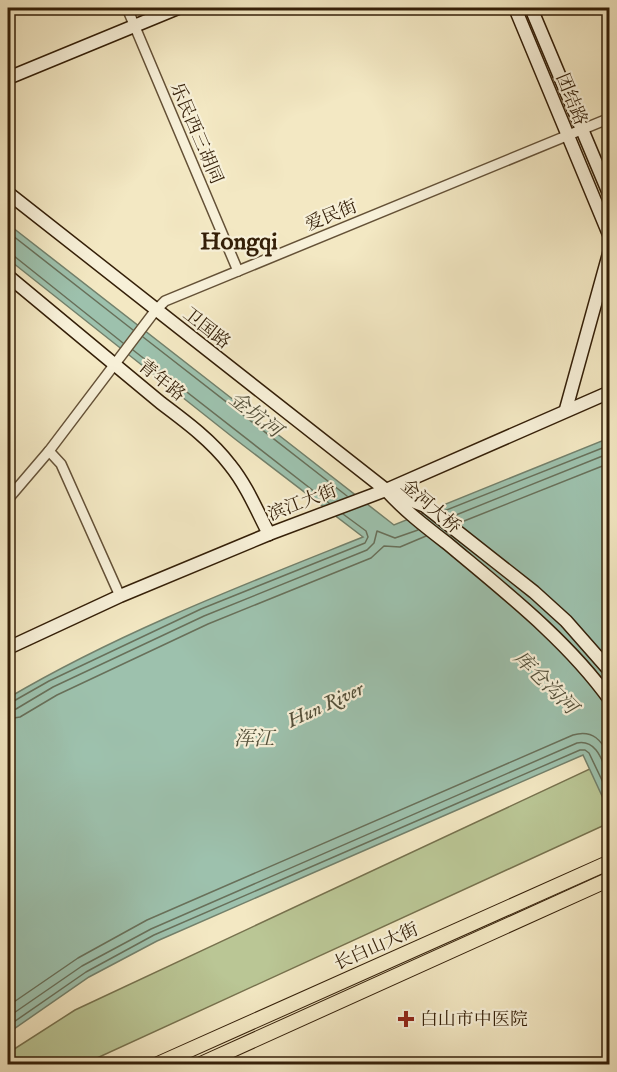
<svg xmlns="http://www.w3.org/2000/svg" width="617" height="1072" viewBox="0 0 617 1072" font-family="'IM FELL English','Noto Serif SC',serif">
<style>
.green{fill:#bac695;stroke:#77724e;stroke-width:1.5}
.water{fill:#9dc1ad;stroke:#73806b;stroke-width:1.5}
.lines{fill:none;stroke-linecap:round;stroke-linejoin:round}
.shore{stroke:#68705a;stroke-width:1.5}
.street-casing{stroke:#645137;stroke-width:12}
.secondary-casing{stroke:#341f08;stroke-width:15}
.primary-casing{stroke:#341f08;stroke-width:16}
.street{stroke:#f7f0d8;stroke-width:9}
.secondary{stroke:#f7f0d8;stroke-width:12}
.primary{stroke:#f3e8c3;stroke-width:14}
.poi-dot{fill:#8f2418;stroke:#f7f0d8;stroke-width:2}
.labels{text-anchor:middle;stroke-width:4.5;stroke-linejoin:round;paint-order:stroke}
.street-label{font-size:18px;fill:#341f08;stroke:#f7f0d8}
.poi-label{font-size:18px;fill:#341f08;stroke:#f7f0d8;text-anchor:start}
.water-label{font-size:20px;font-style:italic;fill:#54503a;stroke:#f7f0d8}
.district-label{font-size:24px;font-weight:bold;fill:#341f08;stroke:#f7f0d8}
</style>
<rect width="100%" height="100%" fill="#f3e8c3"/>
<filter id="stains"><feTurbulence type="fractalNoise" baseFrequency=".00333" numOctaves="4"/><feColorMatrix values="0 0 0 0 .2 0 0 0 0 .09 0 0 0 0 .02 0 0 0 .5 -.17"/></filter>
<radialGradient id="worn" r=".72"><stop offset=".6" stop-color="#630" stop-opacity="0"/><stop offset="1" stop-color="#630" stop-opacity=".3"/></radialGradient>
<!-- green -->
<polygon class="green" points="609,760 609,823 84,1064 8,1064 8,1053 75,1010"/>
<!-- water -->
<path class="water" d="M8,224L394,525L609,438V811L583,755L157,941L89,977L8,1033V698C120,632 243,585 363,537L235,439L8,259Z"/>
<g class="lines">
<!-- shore -->
<g class="shore">
<polyline points="8,232 133,330"/>
<polyline points="8,254 14,256 123,343"/>
<polyline points="143,337 347,496"/>
<polyline points="133,350 329,503"/>
<polyline points="444,511 610,445"/>
<polyline points="451,517 610,453"/>
<polyline points="459,523 610,463"/>
<polyline points="8,703 12,702 49,681 201,609 365,543 368,537 366,531 343,514"/>
<polyline points="8,710 16,709 53,687 204,616 367,550 374,543 377,531 395,538 418,530"/>
<polyline points="8,719 20,717 57,695 208,624 371,558 384,546 400,547 426,536"/>
<path d="M8,1006L78,958L147,920L573,735C593,729 602,741 610,757"/>
<path d="M8,1017L82,966L151,929L577,743C598,739 603,764 610,779"/>
<polyline points="8,1026 86,972 154,935 580,750 585,750 589,753 610,797"/>
</g>
<defs>
<g id="street">
<polyline points="127,8 238,271"/>
<polyline points="49,451 61,464 120,596"/>
<polyline points="8,499 49,451 155,311 165,301 610,118"/>
</g>
<g id="secondary">
<polyline points="515,8 610,237"/>
<polyline points="531,8 610,196"/>
<polyline points="8,78 178,8"/>
<path d="M8,193L386,490C405,511 426,527 448,544C504,591 567,640 610,700"/>
<path d="M8,276L161,403C185,421 212,441 230,465C247,486 257,511 269,534"/>
<polyline points="566,409 610,250"/>
<polyline points="390,492 425,506 534,592 566,621 610,671"/>
<polyline points="8,648 120,596 269,534 386,490 610,392"/>
</g>
<g id="primary">
<polyline points="158,1064 610,862"/>
<polyline points="201,1064 610,879"/>
</g>
</defs>
<!-- street casing -->
<use href="#street" class="street-casing"/>
<!-- secondary casing -->
<use href="#secondary" class="secondary-casing"/>
<!-- primary casing -->
<use href="#primary" class="primary-casing"/>
<!-- street -->
<use href="#street" class="street"/>
<!-- secondary -->
<use href="#secondary" class="secondary"/>
<!-- primary -->
<use href="#primary" class="primary"/>
</g>
<!-- markers -->
<path class="poi-dot" d="M403 1010h6v6h6v6h-6v6h-6v-6h-6v-6h6z"/>
<g class="labels">
<!-- street labels -->
<g class="street-label">
<text transform="translate(572 99) rotate(68)" y="6">团结路</text>
<text transform="translate(197 133) rotate(67)" y="6">乐民西三胡同</text>
<text transform="translate(331 215) rotate(-22)" y="6">爱民街</text>
<text transform="translate(207 328) rotate(38)" y="6">卫国路</text>
<text transform="translate(162 380) rotate(39)" y="6">青年路</text>
<text transform="translate(302 502) rotate(-21)" y="6">滨江大街</text>
<text transform="translate(431 506) rotate(41)" y="6">金河大桥</text>
<text transform="translate(376 946) rotate(-24)" y="6">长白山大街</text>
</g>
<!-- poi labels -->
<g class="poi-label">
<text x="420" y="1025">白山市中医院</text>
</g>
<!-- water labels -->
<g class="water-label">
<text transform="translate(256 414) rotate(38)" y="7">金坑河</text>
<text transform="translate(546 682) rotate(45)" y="7">库仓沟河</text>
<text transform="translate(325 704) rotate(-25)" y="7">Hun River</text>
<text x="254" y="745">浑江</text>
</g>
<!-- district labels -->
<g class="district-label">
<text x="239" y="249">Hongqi</text>
</g>
</g>
<!-- margin -->
<rect width="617" height="1072" fill="none" stroke="#f3e8c3" stroke-width="30"/>
<rect x="9" y="9" width="599" height="1054" fill="none" stroke="#341f08" stroke-width="3"/>
<rect x="15" y="15" width="587" height="1042" fill="none" stroke="#341f08" stroke-width="1.5"/>
<rect width="100%" height="100%" filter="url(#stains)"/>
<rect width="100%" height="100%" fill="url(#worn)"/>
</svg>
